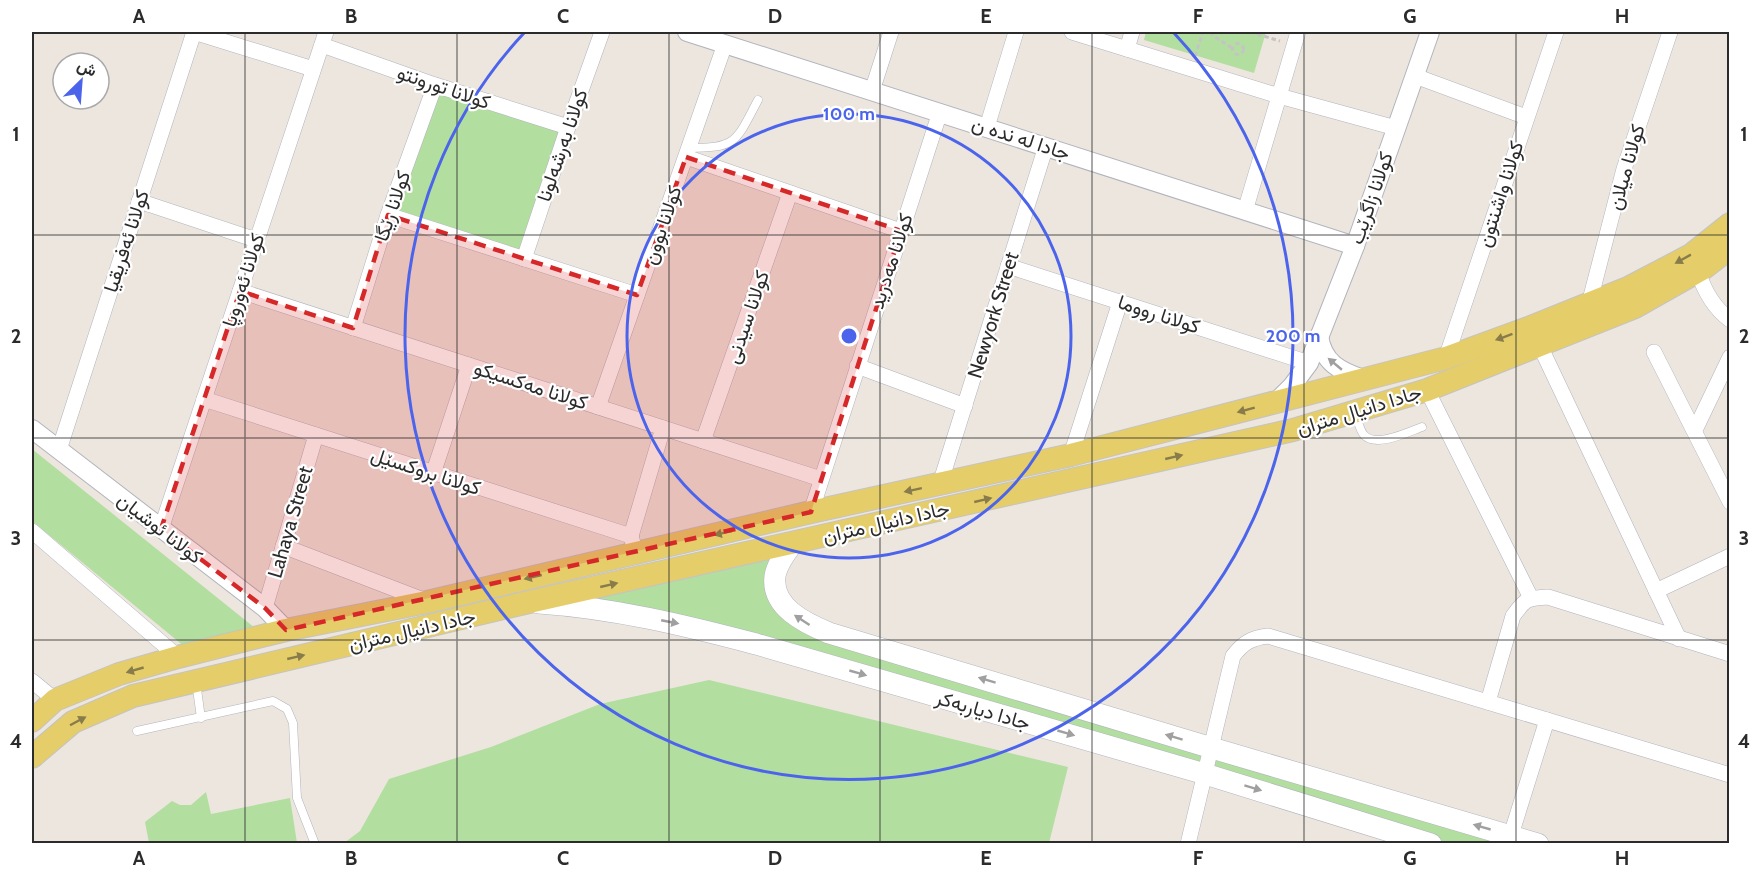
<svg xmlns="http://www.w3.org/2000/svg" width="1761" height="875" viewBox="0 0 1761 875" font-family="Cabin,Vazirmatn,sans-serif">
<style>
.green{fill:#b2dea0}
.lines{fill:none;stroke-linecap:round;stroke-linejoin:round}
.service-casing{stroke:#b2b4bd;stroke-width:9}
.minor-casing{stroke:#b2b4bd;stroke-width:16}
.tertiary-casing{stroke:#b2b4bd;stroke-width:20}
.secondary-casing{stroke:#b2b4bd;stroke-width:22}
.primary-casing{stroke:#c4c4c4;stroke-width:24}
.path{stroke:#c4c4c4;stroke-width:3;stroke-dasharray:4.5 3;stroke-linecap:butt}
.service{stroke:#fff;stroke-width:8}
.minor{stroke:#fff;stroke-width:15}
.tertiary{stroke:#fff;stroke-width:18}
.secondary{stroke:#fff;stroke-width:21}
.primary{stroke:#e5cd6a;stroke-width:22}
.oneway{fill:#887c4a}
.oneway2{fill:#a0a0a0}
.marked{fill:#d62828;fill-opacity:0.2;stroke:#d62828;stroke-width:4.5;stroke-dasharray:12 8;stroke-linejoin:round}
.grid{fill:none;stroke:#2b2b2b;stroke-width:1.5;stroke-opacity:0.55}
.ring{fill:none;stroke:#4c64eb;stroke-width:3}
.labels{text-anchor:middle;stroke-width:4.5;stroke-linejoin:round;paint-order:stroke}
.street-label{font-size:20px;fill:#2b2b2b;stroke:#fff}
.centre{fill:#4c64eb;stroke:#fff;stroke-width:3}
.ring-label{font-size:18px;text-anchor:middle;font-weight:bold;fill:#4c64eb;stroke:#fff;stroke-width:4.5;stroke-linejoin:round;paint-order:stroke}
.neatline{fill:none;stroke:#2b2b2b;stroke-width:2}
.grid-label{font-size:20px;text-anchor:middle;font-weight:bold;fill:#2b2b2b}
</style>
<rect width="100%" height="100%" fill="#ece6df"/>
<!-- green -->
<g class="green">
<polygon points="1146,32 1266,32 1254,73 1144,40"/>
<polygon points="435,85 568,127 524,259 388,215"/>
<polygon points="32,449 255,628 185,647 32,521"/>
<polygon points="793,543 775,574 795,616 1538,843 1431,843 756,644 529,602"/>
<polygon points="709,680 1068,767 1049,843 344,843 360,831 389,779 491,747 600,704"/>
<polygon points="206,792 211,814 290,798 297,843 149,843 145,822 172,801 180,805 191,805"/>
</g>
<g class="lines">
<defs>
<g id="service">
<path d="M689,148C738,148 736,141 758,100"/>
<path d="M1355,413C1358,420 1359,429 1364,435C1376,448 1408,432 1422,427"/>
<polyline points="196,682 201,718"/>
<polyline points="137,731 273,701 287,709 293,723 297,798 315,844"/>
</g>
<g id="minor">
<polyline points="194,32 313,69"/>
<polyline points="1072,32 1279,96 1396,128"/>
<polyline points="322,45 435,85 568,127"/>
<polyline points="1127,49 1132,32"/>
<polyline points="1415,76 1526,117"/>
<polyline points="872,91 891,32"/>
<polyline points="987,127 1016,32"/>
<polyline points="686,157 901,231"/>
<polyline points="139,201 256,240"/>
<polyline points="1245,211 1298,32"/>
<polyline points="388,215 637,295"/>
<polyline points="524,259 568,127 602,32"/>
<polyline points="1008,266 1309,363"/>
<path d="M1698,271C1704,291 1713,307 1730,320"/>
<polyline points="240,291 821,479"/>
<polyline points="1589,304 1624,169 1670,32"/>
<polyline points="353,328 388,215 435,85"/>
<polyline points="1540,346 1679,639"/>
<polyline points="1654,352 1730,502"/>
<polyline points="1446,358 1556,32"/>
<polyline points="857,366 965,406"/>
<polyline points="1427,390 1531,598"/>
<polyline points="204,399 631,536 636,554"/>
<polyline points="598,407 725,44"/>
<polyline points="1695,430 1730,357"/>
<polyline points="703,441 790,193"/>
<polyline points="59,450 194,32"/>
<polyline points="1071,455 1120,302"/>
<polyline points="433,474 469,365"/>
<polyline points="940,484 1046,146"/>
<polyline points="811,512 940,112"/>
<polyline points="161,529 326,32"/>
<polyline points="32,531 178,657"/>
<polyline points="631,536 663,428"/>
<polyline points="283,546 426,601"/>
<polyline points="1656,591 1730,556"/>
<polyline points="265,608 316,435"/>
<polyline points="32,681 55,700"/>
<path d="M1488,702L1513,616C1525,599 1527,598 1548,597L1730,654"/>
<polyline points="1511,835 1547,720"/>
<path d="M1188,844L1233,656C1243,643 1251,638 1268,636L1730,775"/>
</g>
<g id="tertiary">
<polyline points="687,32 1355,246"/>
<path d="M1319,336C1323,363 1340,371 1363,379"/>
<polyline points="1276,402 1292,386 1309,363 1355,246 1430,32"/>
<polyline points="32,429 265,608 286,630"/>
</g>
<g id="secondary">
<path d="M793,543C786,552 777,564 775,576C771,607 805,623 829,633L1212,748L1538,844"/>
<path d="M539,603C613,608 684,625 756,644L1205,774L1431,844"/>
</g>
<g id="primary">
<polyline points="32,721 55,700 119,674 178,657 286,630 427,602 811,512 1071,455 1446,358 1531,327 1628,288 1691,255 1730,224"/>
<polyline points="32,757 73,722 133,696 529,602 1293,430 1427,390 1635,307 1704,268 1730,248"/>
</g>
</defs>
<!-- service casing -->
<use href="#service" class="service-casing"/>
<!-- minor casing -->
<use href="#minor" class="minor-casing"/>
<!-- tertiary casing -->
<use href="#tertiary" class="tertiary-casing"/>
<!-- secondary casing -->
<use href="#secondary" class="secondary-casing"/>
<!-- primary casing -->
<use href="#primary" class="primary-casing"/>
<!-- path -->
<g class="path">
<polyline points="1174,32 1180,32"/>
<polyline points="1210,32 1215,37 1232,48"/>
<polyline points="1250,32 1280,41"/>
<circle cx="1238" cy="49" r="5.5"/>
<polyline points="1195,56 1203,32"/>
</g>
<!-- service -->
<use href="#service" class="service"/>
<!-- minor -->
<use href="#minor" class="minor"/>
<!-- tertiary -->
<use href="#tertiary" class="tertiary"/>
<!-- secondary -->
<use href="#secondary" class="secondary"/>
<!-- primary -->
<use href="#primary" class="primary"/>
</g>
<!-- one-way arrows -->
<defs><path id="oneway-solid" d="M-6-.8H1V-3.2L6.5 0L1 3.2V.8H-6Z" transform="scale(1.5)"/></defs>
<g class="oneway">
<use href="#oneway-solid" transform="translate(1683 259) rotate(151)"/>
<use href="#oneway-solid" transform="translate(1504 337) rotate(160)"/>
<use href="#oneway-solid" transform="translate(1246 410) rotate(165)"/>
<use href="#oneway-solid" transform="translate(1174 457) rotate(-13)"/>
<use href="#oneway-solid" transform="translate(913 490) rotate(168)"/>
<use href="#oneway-solid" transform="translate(983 500) rotate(-13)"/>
<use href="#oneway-solid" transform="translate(723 533) rotate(167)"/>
<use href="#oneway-solid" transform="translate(533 577) rotate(167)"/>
<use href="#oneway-solid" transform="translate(609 585) rotate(-13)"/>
<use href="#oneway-solid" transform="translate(296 657) rotate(-13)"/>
<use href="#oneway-solid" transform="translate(135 670) rotate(164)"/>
<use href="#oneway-solid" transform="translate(78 721) rotate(-28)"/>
</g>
<g class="oneway2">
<use href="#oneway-solid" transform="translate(1335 364) rotate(-140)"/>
<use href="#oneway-solid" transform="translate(802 620) rotate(-147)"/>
<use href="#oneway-solid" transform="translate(670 622) rotate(11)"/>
<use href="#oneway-solid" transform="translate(858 673) rotate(16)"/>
<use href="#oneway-solid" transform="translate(987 680) rotate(-163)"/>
<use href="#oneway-solid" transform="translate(1066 733) rotate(16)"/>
<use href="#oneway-solid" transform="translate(1174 737) rotate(-163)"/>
<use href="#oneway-solid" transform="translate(1253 788) rotate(17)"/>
<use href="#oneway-solid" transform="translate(1482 827) rotate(-164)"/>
</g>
<!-- marked area -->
<path class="marked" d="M686,157L901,231L811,512L286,630L265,608L161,529L240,291L353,328L388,215L637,295Z"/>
<!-- grid -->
<path class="grid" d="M245,32V844M457,32V844M669,32V844M880,32V844M1092,32V844M1304,32V844M1516,32V844M32,235H1730M32,438H1730M32,640H1730"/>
<!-- distance rings -->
<g class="ring">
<circle cx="849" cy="336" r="222"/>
<path d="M1174 33A444 444 0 1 1 524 33"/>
</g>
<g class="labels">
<!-- street labels -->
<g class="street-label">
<text transform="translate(444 87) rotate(19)" y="7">كولانا تورونتو</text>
<text transform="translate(1021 138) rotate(18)" y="7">جادا له نده ن</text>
<text transform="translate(562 145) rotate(-71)" y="7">كولانا به‌رشه‌لونا</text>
<text transform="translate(1626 167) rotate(-74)" y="7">كولانا ميلان</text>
<text transform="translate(1500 194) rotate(-72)" y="7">كولانا واشنتون</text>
<text transform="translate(1371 198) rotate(-71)" y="7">كولانا زاگرێب</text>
<text transform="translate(392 206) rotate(-71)" y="7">كولانا رێگا</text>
<text transform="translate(662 225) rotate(-71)" y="7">كولانا بوون</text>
<text transform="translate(126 241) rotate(-72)" y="7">كولانا ئه‌فریقیا</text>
<text transform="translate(891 261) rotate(-72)" y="7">كولانا مه‌درید</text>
<text transform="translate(243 280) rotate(-72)" y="7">كولانا ئه‌وروپا</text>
<text transform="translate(1159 314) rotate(18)" y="7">كولانا رووما</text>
<text transform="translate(993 315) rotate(-73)" y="7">Newyork Street</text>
<text transform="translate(747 317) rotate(-71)" y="7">كولانا سيدنى</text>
<text transform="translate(531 385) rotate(18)" y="7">كولانا مەکسیکو</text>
<text transform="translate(1359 410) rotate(-17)" y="7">جادا دانيال متران</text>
<text transform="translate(426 471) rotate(18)" y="7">كولانا بروکسێل</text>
<text transform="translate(290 522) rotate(-74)" y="7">Lahaya Street</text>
<text transform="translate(886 522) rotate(-13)" y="7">جادا دانيال متران</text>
<text transform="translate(160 528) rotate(38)" y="7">كولانا ئوشيان</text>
<text transform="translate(412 630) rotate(-13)" y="7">جادا دانيال متران</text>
<text transform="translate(983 710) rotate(16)" y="7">جادا دیاربه‌كر</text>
</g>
</g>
<circle cx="849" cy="336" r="9" class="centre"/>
<g class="ring-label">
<text x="849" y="120">100 m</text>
<text x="1293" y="342">200 m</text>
</g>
<!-- border -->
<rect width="1761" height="875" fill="none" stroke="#ffffff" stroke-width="66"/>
<!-- north arrow -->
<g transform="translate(81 81) rotate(25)"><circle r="28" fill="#ffffff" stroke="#aaaaaa" stroke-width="1.5"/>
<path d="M0-4.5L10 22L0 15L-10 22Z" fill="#4c64eb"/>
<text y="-9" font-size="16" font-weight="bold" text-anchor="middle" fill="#2b2b2b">ش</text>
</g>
<rect x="33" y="33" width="1695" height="809" class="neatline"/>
<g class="grid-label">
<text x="139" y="23">A</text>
<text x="351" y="23">B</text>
<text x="563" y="23">C</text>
<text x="775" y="23">D</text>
<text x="986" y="23">E</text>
<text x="1198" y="23">F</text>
<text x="1410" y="23">G</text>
<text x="1622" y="23">H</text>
<text x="16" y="141">1</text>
<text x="1744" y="141">1</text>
<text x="16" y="343">2</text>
<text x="1744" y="343">2</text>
<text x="16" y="545">3</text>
<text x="1744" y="545">3</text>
<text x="16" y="748">4</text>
<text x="1744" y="748">4</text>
<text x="139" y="865">A</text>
<text x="351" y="865">B</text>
<text x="563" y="865">C</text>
<text x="775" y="865">D</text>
<text x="986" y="865">E</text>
<text x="1198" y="865">F</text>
<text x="1410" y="865">G</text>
<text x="1622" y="865">H</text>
</g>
</svg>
